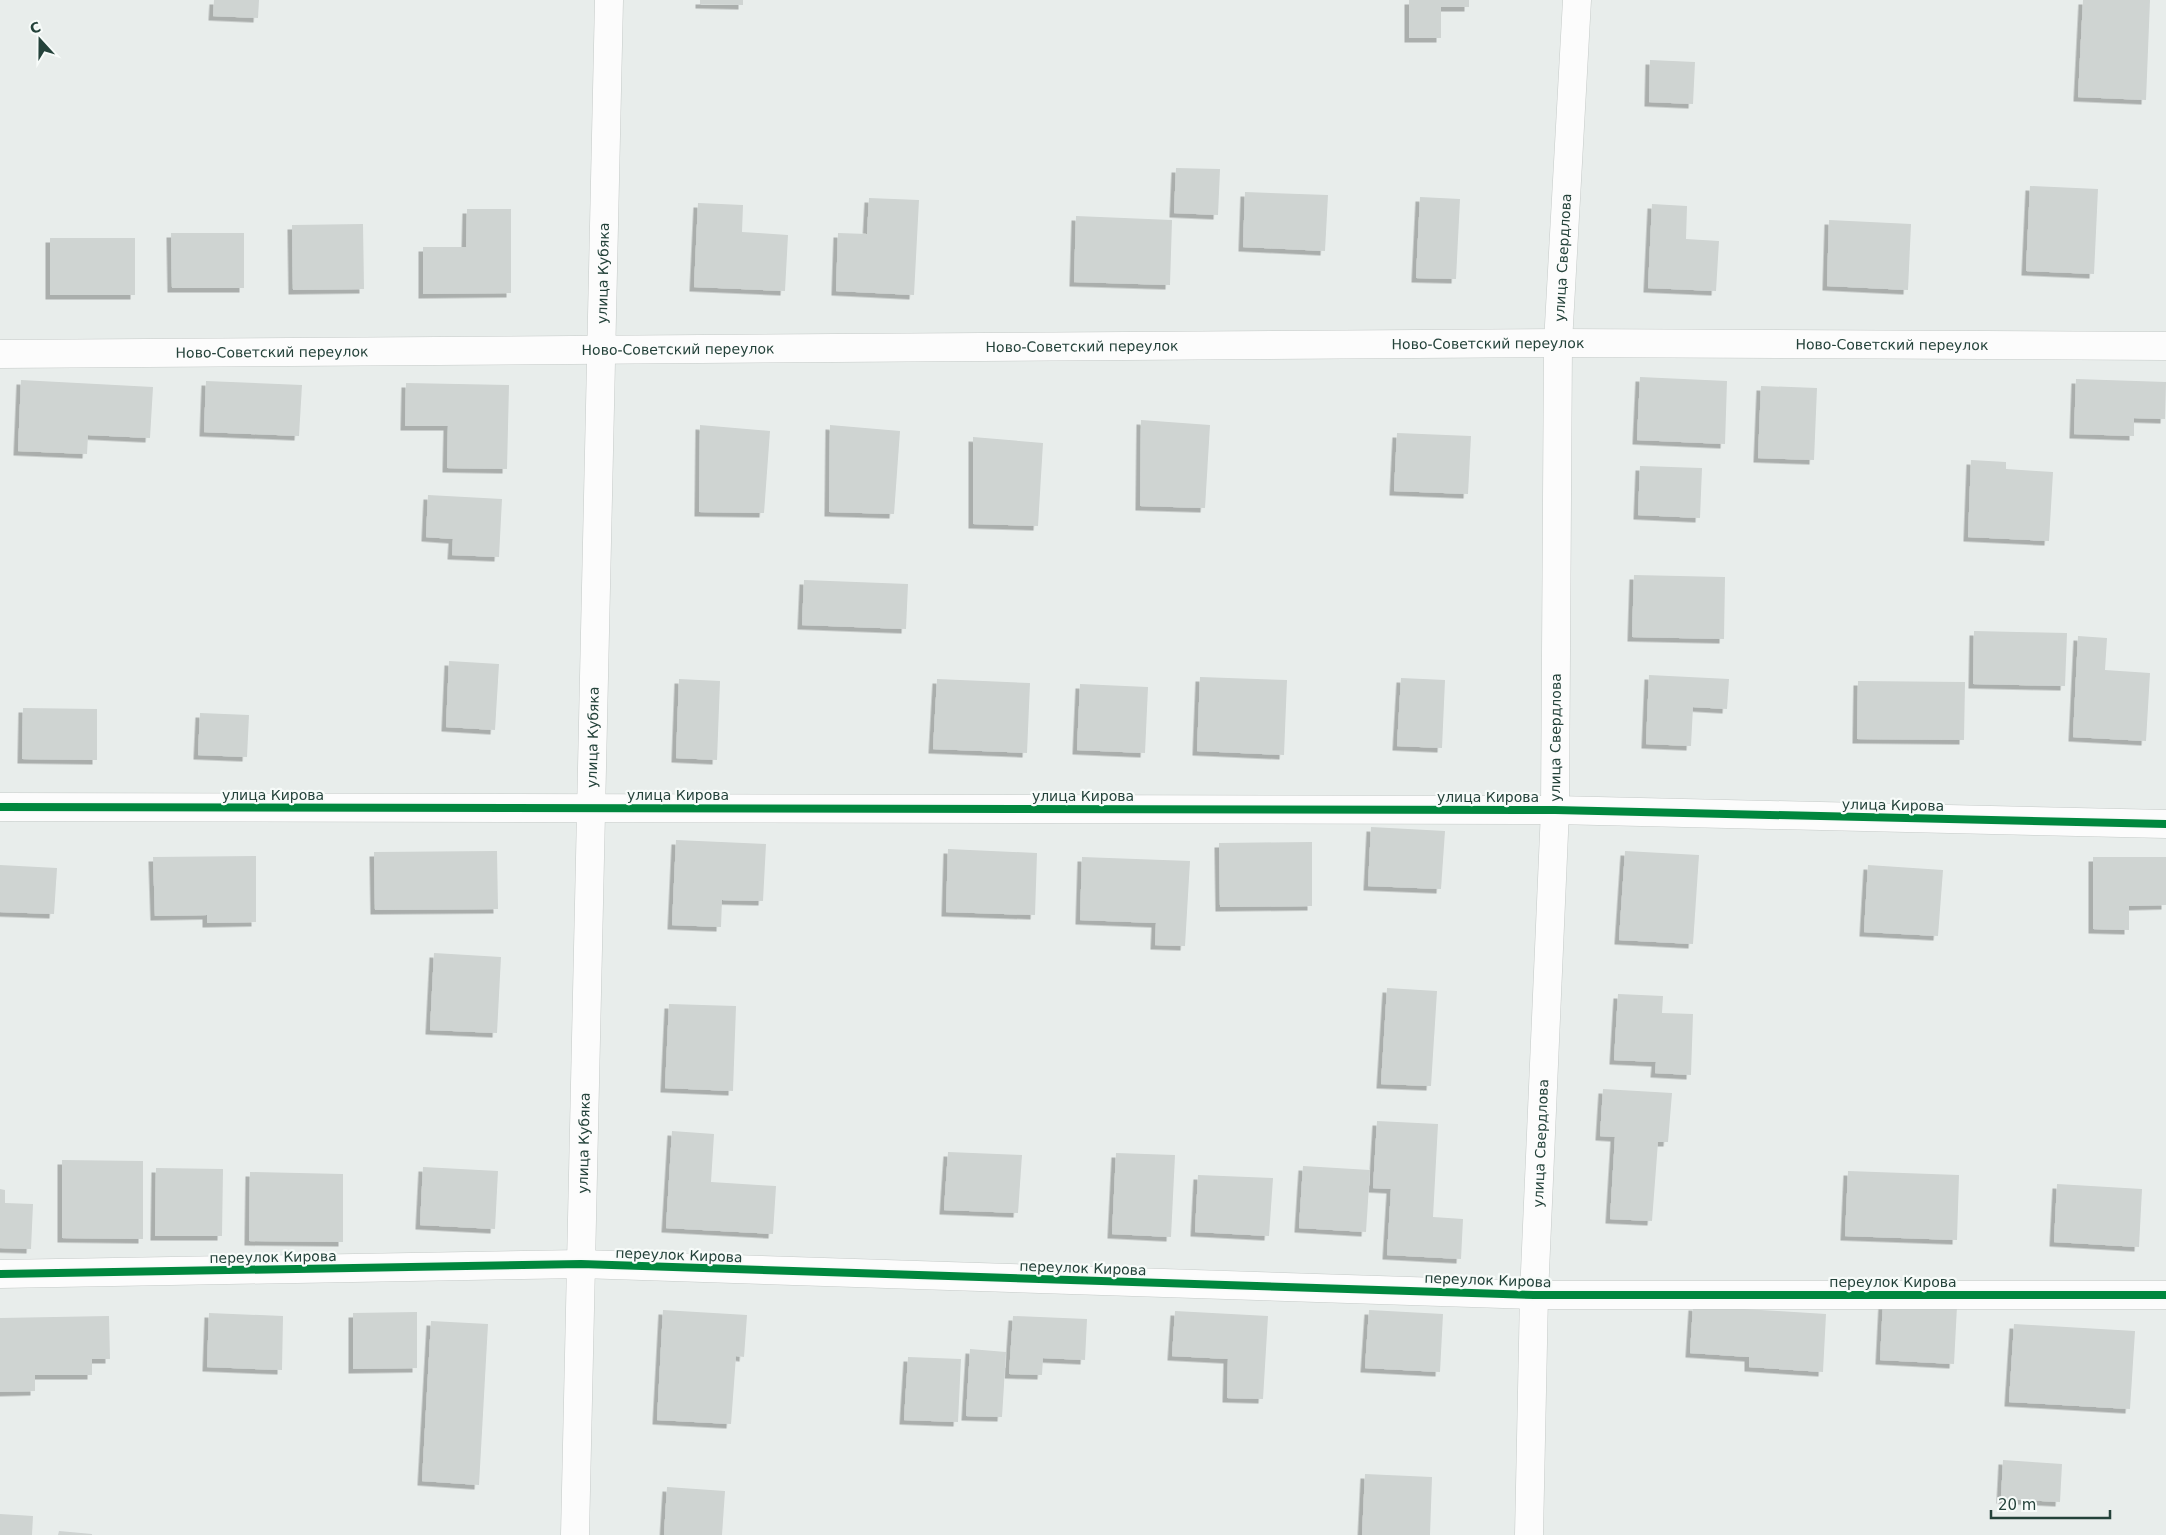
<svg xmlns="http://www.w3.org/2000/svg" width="2166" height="1535" viewBox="0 0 2166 1535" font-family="'DejaVu Sans',sans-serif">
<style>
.building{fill:#cfd4d2;filter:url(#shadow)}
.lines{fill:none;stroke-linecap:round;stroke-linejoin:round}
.minor-casing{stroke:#c5cac8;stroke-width:29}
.minor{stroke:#fcfcfc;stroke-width:28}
.cycleway-casing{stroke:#f7fbf9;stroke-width:11}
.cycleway{stroke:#00873e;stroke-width:8}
.labels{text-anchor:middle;stroke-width:4.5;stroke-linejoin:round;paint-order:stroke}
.street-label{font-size:14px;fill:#24423a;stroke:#f7fbf9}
</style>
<defs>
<filter id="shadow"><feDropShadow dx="-4.5" dy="4.5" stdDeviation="0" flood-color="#0004"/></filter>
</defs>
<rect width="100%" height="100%" fill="#e8edeb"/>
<!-- building -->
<g class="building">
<polygon points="214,0 259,0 258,18 213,16"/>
<polygon points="700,0 743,0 743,5 700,4"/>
<polygon points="1409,0 1469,0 1469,7 1441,7 1441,38 1409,38"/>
<polygon points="2083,0 2150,0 2146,100 2078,97"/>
<polygon points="1650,60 1695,62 1693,104 1649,102"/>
<polygon points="1176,168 1220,169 1218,215 1174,213"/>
<polygon points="2030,186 2098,189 2094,274 2026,271"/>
<polygon points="1245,192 1328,195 1325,251 1243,247"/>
<polygon points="1420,197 1460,199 1456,279 1416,278"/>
<polygon points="869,198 919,200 914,295 836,291 838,233 867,234"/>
<polygon points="698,203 743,205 742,232 788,235 785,291 694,287"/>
<polygon points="1652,204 1687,206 1686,239 1719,241 1716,291 1648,288"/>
<polygon points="467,209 511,209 511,293 423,294 423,247 466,247"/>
<polygon points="1076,216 1172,220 1170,285 1074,282"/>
<polygon points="1829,220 1911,224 1908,290 1827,286"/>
<polygon points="363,224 364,289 293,290 292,225"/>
<polygon points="171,233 244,233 244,288 172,288"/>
<rect x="50" y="238" width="85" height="57"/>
<polygon points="1640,377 1727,381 1725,444 1637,440"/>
<polygon points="2076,379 2166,382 2165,419 2134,418 2134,436 2074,434"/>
<polygon points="21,380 153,387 150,438 88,435 87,454 18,451"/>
<polygon points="206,381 302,385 299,436 204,432"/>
<polygon points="406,383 509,385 507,469 447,468 448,426 405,426"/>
<polygon points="1761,386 1817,388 1814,460 1758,458"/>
<polygon points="1141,420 1210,425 1205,508 1140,506"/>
<polygon points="700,425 770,431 764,513 699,512"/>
<polygon points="830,425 900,431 894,514 829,512"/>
<polygon points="1397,433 1471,436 1468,494 1394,491"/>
<polygon points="973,437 1043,443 1038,526 973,524"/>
<polygon points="1971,460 2006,462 2006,469 2053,472 2049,541 1968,537"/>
<polygon points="1640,466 1702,468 1700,518 1638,515"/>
<polygon points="428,495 502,499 499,557 452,555 453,539 426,537"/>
<polygon points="1634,575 1725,577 1724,639 1632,637"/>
<polygon points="804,580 908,584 906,629 802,625"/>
<polygon points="1974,631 2067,633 2065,686 1973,684"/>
<polygon points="2078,636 2107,638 2105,670 2150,673 2146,741 2073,737"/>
<polygon points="449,661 499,664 495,730 446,727"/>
<polygon points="1649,675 1729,679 1727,709 1693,707 1691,746 1646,744"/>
<polygon points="1200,677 1287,680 1284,755 1197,751"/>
<polygon points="1401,678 1445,680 1442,748 1397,746"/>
<polygon points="679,679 720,681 717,760 676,758"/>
<polygon points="937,679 1030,683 1027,753 933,749"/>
<polygon points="1858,681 1965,682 1964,740 1857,739"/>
<polygon points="1080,684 1148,687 1145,753 1077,750"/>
<polygon points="23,708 97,709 97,760 22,759"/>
<polygon points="200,713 249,715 247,757 198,755"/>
<polygon points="1371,827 1445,831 1441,889 1368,886"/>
<polygon points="676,840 766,844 763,901 722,900 721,927 672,925"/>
<polygon points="1312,842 1312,906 1220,907 1219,843"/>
<polygon points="948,849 1037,853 1035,915 946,912"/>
<polygon points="497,851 498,909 375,910 374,852"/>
<polygon points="1625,851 1699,855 1693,944 1619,940"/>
<polygon points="256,856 256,922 207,923 207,915 155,916 153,857"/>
<polygon points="1082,857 1190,861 1185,946 1155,945 1156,923 1080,920"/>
<polygon points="2093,857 2166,857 2166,905 2129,906 2129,930 2093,929"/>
<polygon points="0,865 57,868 54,914 0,912"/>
<polygon points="1868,865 1943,870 1938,936 1864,932"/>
<polygon points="434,953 501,957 497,1033 430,1030"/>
<polygon points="1387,988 1437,991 1431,1086 1381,1084"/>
<polygon points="1618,994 1663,996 1662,1013 1693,1014 1691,1075 1655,1073 1656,1062 1614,1060"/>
<polygon points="669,1004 736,1006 733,1091 665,1088"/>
<polygon points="1603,1089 1672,1093 1668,1142 1658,1142 1652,1221 1610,1219 1615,1137 1600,1136"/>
<polygon points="1377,1121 1438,1124 1433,1217 1463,1219 1461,1259 1387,1255 1391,1189 1373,1188"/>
<polygon points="672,1131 714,1134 711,1182 776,1186 773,1234 666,1228"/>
<polygon points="948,1152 1022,1155 1018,1213 944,1210"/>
<polygon points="1116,1153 1175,1155 1171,1237 1112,1234"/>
<polygon points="62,1160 143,1161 143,1239 62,1238"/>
<polygon points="1303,1166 1370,1170 1366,1232 1299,1228"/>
<polygon points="423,1167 498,1171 495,1229 420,1225"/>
<polygon points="156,1168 223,1169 222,1236 155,1236"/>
<polygon points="1848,1171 1959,1175 1957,1240 1845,1236"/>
<polygon points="250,1172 343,1174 343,1242 249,1241"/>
<polygon points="1198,1175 1273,1178 1269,1236 1195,1232"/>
<polygon points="2057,1184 2142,1189 2139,1247 2054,1242"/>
<polygon points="0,1189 5,1190 5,1203 33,1204 31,1249 0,1248"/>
<polygon points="1883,1302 1957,1306 1954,1364 1880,1360"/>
<polygon points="1693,1306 1826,1314 1823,1372 1749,1367 1749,1357 1690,1353"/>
<polygon points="663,1310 747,1315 744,1357 736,1356 731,1424 657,1420"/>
<polygon points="1369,1310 1443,1314 1440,1372 1365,1368"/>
<polygon points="1175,1311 1268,1316 1263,1399 1227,1398 1228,1359 1172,1356"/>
<polygon points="417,1312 417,1368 353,1369 353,1313"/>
<polygon points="209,1313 283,1316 282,1370 207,1367"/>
<polygon points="109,1316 110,1359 92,1359 92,1375 35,1375 35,1391 0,1392 0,1318"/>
<polygon points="1013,1316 1087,1319 1085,1360 1043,1358 1042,1375 1009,1374"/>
<polygon points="431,1321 488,1324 479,1485 422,1481"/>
<polygon points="2014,1324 2135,1331 2130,1409 2009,1402"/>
<polygon points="970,1349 1006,1352 1002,1417 966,1416"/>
<polygon points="908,1357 961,1359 958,1422 904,1420"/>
<polygon points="2003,1460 2062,1464 2060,1502 2001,1499"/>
<polygon points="1365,1474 1432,1477 1430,1535 1362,1535"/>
<polygon points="667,1487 725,1491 722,1535 664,1535"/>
<polygon points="0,1514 33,1516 32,1535 0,1535"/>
<polygon points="59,1531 92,1534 92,1535 58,1535"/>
</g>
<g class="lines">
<defs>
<g id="minor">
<path id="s1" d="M0,354L1558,343L2166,346"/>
<polyline points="0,807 1555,810 2166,824"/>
<polyline points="0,1274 581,1264 1534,1295 2166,1295"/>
<path id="s2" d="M575,1535L609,0"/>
<path id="s3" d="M1529,1535L1534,1295L1555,810L1558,343L1577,0"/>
</g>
</defs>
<!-- minor casing -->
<use href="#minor" class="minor-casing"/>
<!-- minor -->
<use href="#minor" class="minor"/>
<defs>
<g id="cycleway">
<polyline points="0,807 1555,810 2166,824"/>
<polyline points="0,1274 581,1264 1534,1295 2166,1295"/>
</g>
</defs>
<!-- cycleway casing -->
<use href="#cycleway" class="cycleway-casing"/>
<!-- cycleway -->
<use href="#cycleway" class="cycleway"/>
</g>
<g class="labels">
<!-- street labels -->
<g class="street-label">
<text dy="5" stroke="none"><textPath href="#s3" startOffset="1278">улица Свердлова</textPath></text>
<text dy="5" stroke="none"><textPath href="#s2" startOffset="1262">улица Кубяка</textPath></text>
<text dy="5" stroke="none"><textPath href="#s1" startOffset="1488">Ново-Советский переулок</textPath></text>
<text dy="5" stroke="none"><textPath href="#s1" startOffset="1892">Ново-Советский переулок</textPath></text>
<text dy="5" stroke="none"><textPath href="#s1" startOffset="1082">Ново-Советский переулок</textPath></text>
<text dy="5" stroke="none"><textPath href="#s1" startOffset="678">Ново-Советский переулок</textPath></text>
<text dy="5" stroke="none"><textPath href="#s1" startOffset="272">Ново-Советский переулок</textPath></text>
<text dy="5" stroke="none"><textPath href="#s2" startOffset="798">улица Кубяка</textPath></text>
<text dy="5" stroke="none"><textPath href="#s3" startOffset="798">улица Свердлова</textPath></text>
<text x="273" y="800">улица Кирова</text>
<text x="678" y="800">улица Кирова</text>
<text x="1083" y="801">улица Кирова</text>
<text x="1488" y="802">улица Кирова</text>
<text transform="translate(1893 805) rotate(1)" y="5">улица Кирова</text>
<text dy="5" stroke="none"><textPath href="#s2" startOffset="392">улица Кубяка</textPath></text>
<text dy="5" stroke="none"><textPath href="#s3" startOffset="392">улица Свердлова</textPath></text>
<text transform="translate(679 1255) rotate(2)" y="5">переулок Кирова</text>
<text transform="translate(273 1257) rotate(-1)" y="5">переулок Кирова</text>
<text transform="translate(1083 1268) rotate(2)" y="5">переулок Кирова</text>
<text transform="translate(1488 1280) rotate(2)" y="5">переулок Кирова</text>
<text x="1893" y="1287">переулок Кирова</text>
</g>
</g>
<!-- north arrow -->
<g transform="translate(40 40) rotate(339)" stroke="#f7fbf9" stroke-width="4" paint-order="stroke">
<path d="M0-4L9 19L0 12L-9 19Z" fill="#24423a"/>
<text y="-8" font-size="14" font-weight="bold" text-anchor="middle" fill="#24423a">С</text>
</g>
<!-- scale -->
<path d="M1991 1510v8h119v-8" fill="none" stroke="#24423a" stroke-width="2.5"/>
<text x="1998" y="1510" font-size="15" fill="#24423a" stroke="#f7fbf9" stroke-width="4" paint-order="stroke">20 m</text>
</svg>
